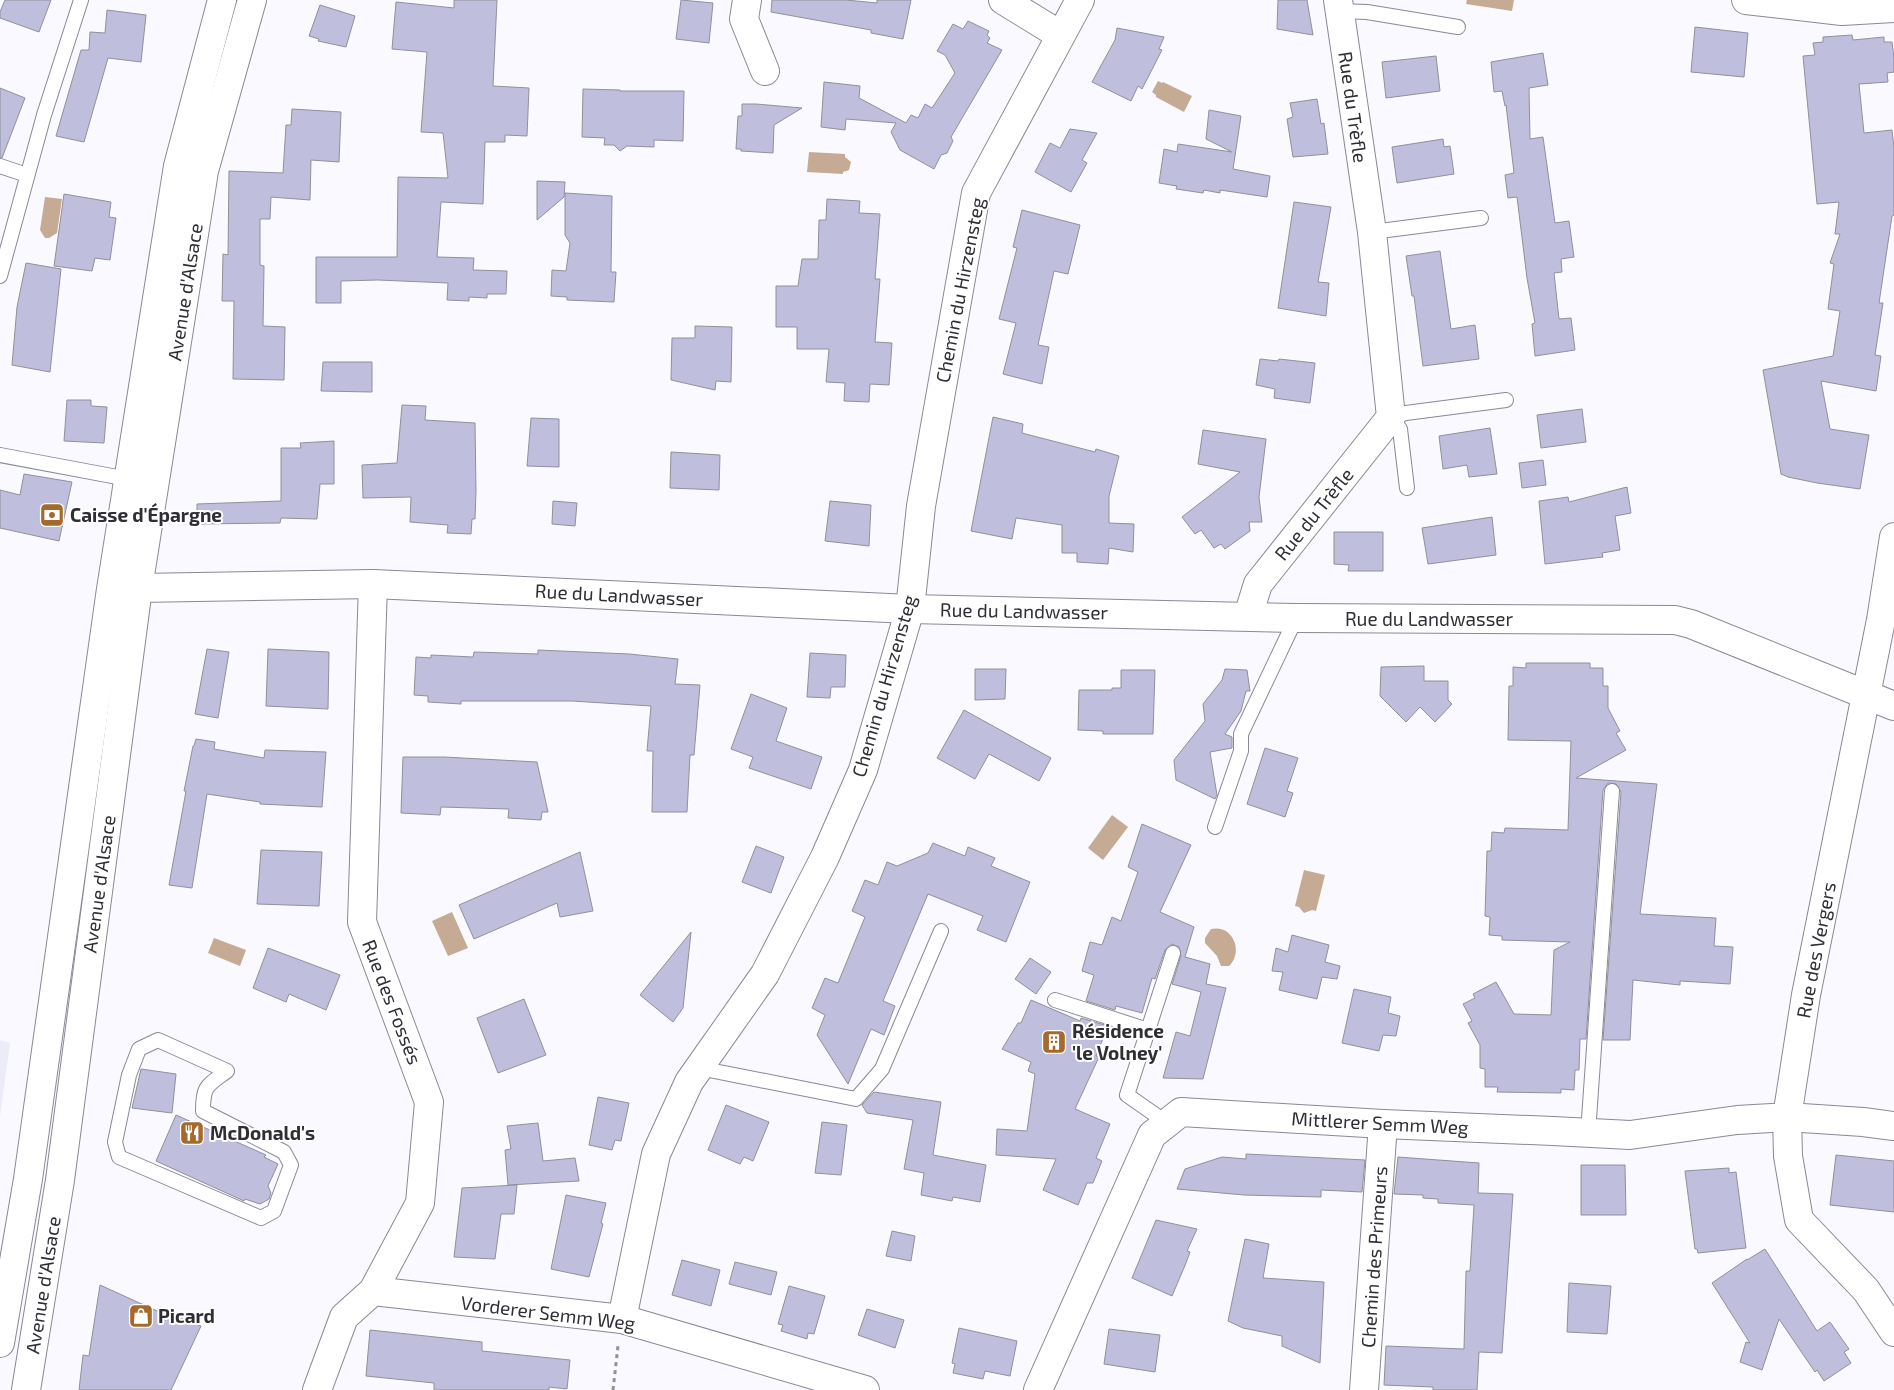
<svg xmlns="http://www.w3.org/2000/svg" width="1894" height="1390" viewBox="0 0 1894 1390" font-family="'Exo 2',sans-serif">
<style>
.built{fill:#ecebf8}
.water{fill:#c5ab94}
.building{fill:#bfbedd;stroke:#90909c}
.lines{fill:none;stroke-linecap:round;stroke-linejoin:round}
.service-casing{stroke:#898996;stroke-width:16}
.minor-casing{stroke:#898996;stroke-width:30}
.secondary-casing{stroke:#898996;stroke-width:30}
.path{stroke:#919197;stroke-width:3;stroke-dasharray:4 4;stroke-linecap:butt}
.service{stroke:#fff;stroke-width:14}
.minor{stroke:#fff;stroke-width:28}
.secondary{stroke:#fff;stroke-width:28}
.labels{text-anchor:middle;stroke-width:4;stroke-linejoin:round;paint-order:stroke}
.street-label{font-size:19px;fill:#2f2e34;stroke:#fff}
.poi-label{font-size:19px;font-weight:bold;fill:#2f2e34;stroke:#fff;text-anchor:start}
</style>
<rect width="100%" height="100%" fill="#f9f9ff"/>
<!-- built -->
<polygon class="built" points="0,1040 10,1043 0,1116"/>
<!-- water -->
<g class="water">
<polygon points="1467,0 1514,0 1512,11 1466,4"/>
<polygon points="1158,81 1162,83 1163,82 1192,96 1184,112 1156,97 1156,95 1152,92"/>
<polygon points="809,152 845,154 845,157 851,162 849,170 843,172 843,174 807,172"/>
<polygon points="45,197 62,199 57,233 49,238 45,238 40,230"/>
<polygon points="1112,815 1128,827 1103,860 1088,848"/>
<polygon points="1304,870 1325,875 1316,911 1312,910 1304,913 1299,907 1295,906"/>
<polygon points="452,912 468,948 448,956 432,921"/>
<path d="M1211,929C1233,924 1244,952 1229,966H1221L1217,956L1205,943V938Z"/>
<polygon points="214,938 246,950 240,966 208,953"/>
</g>
<!-- building -->
<g class="building">
<polygon points="5,0 51,0 39,32 0,18 0,12"/>
<polygon points="454,0 497,0 493,86 529,88 527,136 505,135 505,142 485,142 483,204 441,202 437,257 474,258 473,270 507,271 506,294 487,294 487,298 469,297 469,301 447,300 448,283 378,280 341,281 341,303 316,303 316,257 397,257 398,177 448,178 443,133 421,132 427,52 392,49 396,2 454,8"/>
<polygon points="681,0 713,3 709,43 676,39"/>
<polygon points="772,0 846,0 877,3 877,0 911,0 903,39 871,33 871,30 771,12"/>
<polygon points="1278,0 1307,0 1313,35 1277,29"/>
<polygon points="320,5 355,16 346,47 318,41 319,39 309,36"/>
<polygon points="107,10 146,15 141,62 108,58 84,142 56,136 81,50 89,50 90,32 105,33"/>
<polygon points="968,21 989,31 987,35 990,38 987,43 1002,50 951,137 953,141 947,153 941,155 934,169 900,150 891,132 896,123 846,119 845,130 821,127 824,82 860,86 859,98 906,123 911,115 918,118 925,104 932,108 955,73 945,55 937,51 953,24 963,29"/>
<polygon points="1695,27 1748,33 1744,77 1691,72"/>
<polygon points="1117,28 1164,37 1159,49 1162,50 1142,89 1138,86 1131,101 1092,82 1115,40"/>
<polygon points="1852,35 1853,40 1884,37 1884,42 1892,42 1894,58 1894,72 1887,73 1888,82 1859,84 1864,133 1892,130 1894,148 1894,215 1892,216 1879,303 1883,303 1875,355 1881,356 1876,391 1821,381 1830,429 1869,435 1860,489 1817,483 1788,477 1781,474 1763,370 1833,356 1840,311 1828,309 1834,264 1830,263 1840,234 1835,234 1839,202 1817,204 1803,56 1815,55 1813,43 1823,42 1823,37"/>
<polygon points="1543,53 1548,85 1529,88 1530,139 1543,137 1555,223 1569,221 1574,257 1561,259 1562,272 1554,273 1559,319 1571,318 1575,350 1535,356 1532,324 1535,323 1527,278 1517,197 1508,198 1505,175 1514,173 1506,105 1505,106 1502,91 1494,92 1491,62"/>
<polygon points="1436,56 1440,91 1386,98 1382,62"/>
<polygon points="0,88 25,98 2,158 0,157"/>
<polygon points="583,89 620,90 620,91 684,91 683,141 654,140 654,147 627,146 620,151 614,145 604,145 605,138 582,137"/>
<polygon points="1317,99 1321,124 1324,123 1328,154 1293,157 1287,119 1293,117 1290,103"/>
<polygon points="742,104 756,104 802,108 774,125 773,153 741,151 741,149 736,149 738,116 742,116"/>
<polygon points="292,109 341,112 339,162 311,160 310,200 271,197 270,219 260,219 260,265 264,266 263,326 285,327 284,380 233,379 234,301 222,301 223,254 228,255 229,171 283,173 286,125 291,125"/>
<polygon points="1209,110 1241,116 1233,169 1270,176 1267,197 1220,190 1220,193 1204,190 1203,193 1176,189 1177,186 1159,183 1164,149 1177,152 1178,144 1232,152 1206,139"/>
<polygon points="1070,129 1097,133 1082,160 1087,163 1071,192 1035,172 1050,143 1060,148"/>
<polygon points="1443,139 1444,147 1450,146 1454,174 1397,183 1392,147"/>
<polygon points="537,181 565,182 564,197 537,220"/>
<polygon points="565,193 612,196 611,272 616,272 614,302 567,300 567,297 551,296 552,270 566,271 570,243 565,235"/>
<polygon points="64,194 111,202 109,217 116,218 110,260 95,258 92,271 54,266"/>
<polygon points="827,199 860,201 859,213 880,214 875,279 880,279 875,342 892,343 889,385 870,384 869,402 844,401 845,383 826,382 829,349 797,349 797,327 776,327 776,286 798,286 802,259 818,259 819,220 826,220"/>
<polygon points="1294,202 1331,207 1318,282 1329,283 1326,316 1278,308"/>
<polygon points="1022,210 1080,225 1068,274 1054,271 1038,345 1049,347 1042,384 1003,374 1016,323 999,319 1017,248 1013,247"/>
<polygon points="1440,251 1451,329 1475,325 1479,359 1423,366 1414,296 1412,296 1406,256"/>
<polygon points="26,263 61,269 50,372 12,365 17,307"/>
<polygon points="695,326 732,327 731,382 716,381 715,390 671,380 672,338 695,338"/>
<polygon points="1260,359 1278,361 1279,359 1315,363 1310,403 1274,398 1275,389 1256,385"/>
<polygon points="323,362 372,362 372,392 321,391"/>
<polygon points="67,400 91,400 91,406 107,407 104,443 64,441"/>
<polygon points="402,405 426,406 425,420 475,423 476,491 475,519 472,519 471,534 447,533 448,525 410,522 411,497 363,498 362,465 397,463"/>
<polygon points="1582,409 1586,442 1541,448 1537,415"/>
<polygon points="993,417 1023,424 1022,433 1095,452 1096,449 1119,456 1109,496 1109,523 1134,524 1133,552 1109,548 1108,564 1077,562 1077,553 1062,553 1062,525 1016,518 1012,539 971,531"/>
<polygon points="531,418 559,419 559,467 527,466"/>
<polygon points="1490,428 1497,474 1469,477 1467,465 1443,469 1439,436"/>
<polygon points="1203,430 1266,439 1259,497 1262,522 1249,522 1250,531 1225,549 1221,544 1214,548 1201,530 1195,534 1182,517 1240,472 1198,464"/>
<polygon points="334,441 334,484 320,484 317,519 281,518 280,523 197,524 197,504 281,501 281,448 301,448 300,443"/>
<polygon points="671,452 720,455 719,490 670,488"/>
<polygon points="1543,460 1546,485 1522,488 1519,463"/>
<polygon points="24,474 72,482 59,541 0,528 0,490 20,495"/>
<polygon points="1627,487 1631,513 1615,516 1620,550 1602,553 1603,557 1545,564 1539,501 1568,497 1569,502"/>
<polygon points="553,501 577,503 575,526 552,524"/>
<polygon points="830,501 871,505 869,546 825,541"/>
<polygon points="1492,517 1496,555 1428,564 1422,528"/>
<polygon points="1334,532 1383,532 1383,571 1348,571 1349,565 1334,564"/>
<polygon points="207,649 229,652 218,718 195,714"/>
<polygon points="268,649 329,652 328,709 266,706"/>
<polygon points="538,650 629,654 678,659 675,684 700,685 694,755 690,755 687,812 652,812 653,751 647,751 651,706 572,701 461,701 461,704 428,702 428,696 414,695 416,657 431,658 431,655 473,657 474,652 538,654"/>
<polygon points="810,653 846,655 845,687 831,687 830,698 807,697"/>
<polygon points="1526,663 1590,663 1590,668 1603,668 1603,686 1608,686 1608,708 1620,731 1616,733 1626,750 1576,778 1657,784 1640,914 1716,918 1714,946 1733,947 1730,984 1680,981 1680,985 1633,980 1630,1040 1603,1040 1621,792 1616,784 1608,783 1603,790 1586,1039 1580,1039 1579,1070 1575,1070 1574,1090 1561,1089 1561,1093 1497,1092 1498,1087 1485,1087 1485,1069 1480,1068 1480,1045 1468,1023 1472,1021 1463,1004 1475,998 1473,994 1496,982 1514,1014 1551,1015 1554,950 1570,942 1502,940 1502,936 1489,935 1490,917 1485,916 1487,851 1491,851 1492,832 1504,833 1505,828 1568,830 1571,741 1508,740 1509,686 1513,686 1513,667 1526,668"/>
<polygon points="1424,666 1424,681 1448,681 1448,700 1452,704 1435,722 1420,707 1406,722 1380,696 1381,667"/>
<polygon points="975,669 1006,669 1005,699 975,700"/>
<polygon points="1225,669 1247,670 1250,691 1246,691 1241,711 1225,734 1232,737 1232,748 1210,752 1217,795 1215,799 1176,780 1174,760 1205,721 1203,704 1222,680"/>
<polygon points="1121,670 1155,670 1153,734 1103,734 1103,731 1078,730 1079,690 1112,690 1112,688 1121,688"/>
<polygon points="751,694 787,708 776,741 822,757 811,789 749,768 753,757 731,749"/>
<polygon points="964,710 1051,758 1039,781 989,754 975,779 937,758"/>
<polygon points="196,739 215,742 214,749 264,758 265,750 326,752 322,807 260,804 260,802 207,794 192,888 169,885 186,791 184,791 193,746 194,746"/>
<polygon points="1265,748 1298,758 1287,791 1293,793 1285,817 1247,804"/>
<polygon points="403,757 444,757 537,762 548,812 542,812 541,820 508,818 509,809 441,807 440,815 401,813"/>
<polygon points="1142,824 1191,845 1160,912 1194,927 1185,957 1210,964 1206,984 1226,988 1203,1079 1163,1078 1176,1032 1190,1036 1201,992 1172,984 1181,956 1179,947 1172,944 1165,950 1155,979 1152,978 1142,1013 1116,1006 1115,1010 1086,1001 1094,975 1082,971 1090,942 1102,945 1112,917 1121,921 1138,872 1128,867"/>
<polygon points="933,843 965,856 968,847 995,858 991,866 1030,882 1006,942 977,930 983,916 928,894 883,1001 895,1006 884,1035 871,1029 848,1084 817,1035 825,1015 812,1008 825,978 838,983 865,917 852,911 865,880 878,885 887,862 897,866 928,853"/>
<polygon points="756,846 784,857 771,893 742,882"/>
<polygon points="261,850 322,852 319,906 257,904"/>
<polygon points="580,852 593,911 560,917 557,903 474,939 459,905"/>
<polygon points="691,932 683,1008 673,1022 640,995"/>
<polygon points="1292,935 1329,945 1325,962 1340,966 1337,979 1322,977 1317,999 1279,990 1283,972 1272,971 1276,948 1288,952"/>
<polygon points="268,948 340,975 326,1010 289,994 286,1002 253,988"/>
<polygon points="1030,958 1051,972 1036,994 1015,979"/>
<polygon points="1354,989 1391,997 1388,1013 1400,1016 1396,1036 1383,1035 1379,1051 1342,1043"/>
<polygon points="524,999 546,1055 498,1073 477,1018"/>
<polygon points="1031,1000 1080,1021 1081,1018 1108,1026 1096,1056 1099,1057 1075,1109 1110,1124 1096,1158 1102,1161 1093,1183 1087,1183 1078,1205 1043,1190 1056,1159 996,1155 997,1129 1027,1131 1035,1074 1028,1071 1031,1062 1002,1049 1018,1023 1021,1023"/>
<polygon points="141,1069 176,1074 172,1113 132,1108"/>
<polygon points="874,1092 941,1102 933,1155 986,1165 980,1202 953,1197 952,1201 921,1195 924,1173 904,1169 913,1120 867,1113 862,1105"/>
<polygon points="598,1097 629,1103 621,1141 615,1140 612,1150 589,1145"/>
<polygon points="726,1105 769,1122 753,1161 744,1157 740,1164 708,1150"/>
<polygon points="176,1115 266,1155 264,1157 278,1164 268,1186 271,1193 269,1199 260,1204 245,1199 244,1201 156,1161"/>
<polygon points="822,1122 847,1125 841,1175 815,1173"/>
<polygon points="538,1123 543,1161 575,1158 579,1181 508,1185 505,1150 511,1149 507,1126"/>
<polygon points="1246,1154 1365,1160 1362,1192 1321,1190 1321,1197 1244,1195 1177,1189 1185,1169 1222,1157 1246,1159"/>
<polygon points="1836,1155 1894,1161 1894,1212 1830,1205"/>
<polygon points="1398,1157 1479,1163 1478,1193 1513,1194 1502,1353 1479,1352 1477,1390 1433,1390 1433,1387 1384,1385 1386,1346 1464,1349 1466,1271 1470,1271 1474,1205 1438,1203 1438,1199 1423,1198 1423,1195 1394,1194"/>
<polygon points="1581,1165 1625,1165 1626,1215 1581,1215"/>
<polygon points="1729,1168 1729,1173 1736,1172 1746,1248 1698,1253 1697,1249 1695,1249 1685,1171"/>
<polygon points="517,1185 514,1214 501,1214 495,1259 454,1257 462,1188"/>
<polygon points="566,1195 606,1203 601,1223 603,1224 589,1277 551,1269"/>
<polygon points="1156,1220 1197,1229 1187,1251 1190,1252 1186,1263 1172,1296 1132,1278"/>
<polygon points="892,1231 915,1236 911,1261 886,1256"/>
<polygon points="1245,1239 1269,1244 1263,1278 1324,1282 1320,1363 1282,1346 1282,1336 1243,1328 1228,1321"/>
<polygon points="1765,1249 1817,1331 1830,1322 1849,1349 1844,1352 1851,1363 1824,1381 1817,1370 1815,1372 1779,1319 1762,1370 1740,1362 1746,1342 1750,1343 1712,1283 1747,1259 1747,1260"/>
<polygon points="682,1260 720,1270 711,1306 672,1295"/>
<polygon points="735,1262 777,1272 771,1295 729,1284"/>
<polygon points="1569,1283 1611,1286 1607,1334 1567,1332"/>
<polygon points="100,1285 179,1321 181,1318 201,1326 171,1390 79,1390 83,1355 89,1356"/>
<polygon points="789,1286 825,1296 814,1334 808,1333 807,1339 781,1331 783,1325 778,1324"/>
<polygon points="867,1309 904,1320 895,1348 858,1335"/>
<polygon points="959,1328 1017,1341 1010,1376 985,1371 983,1379 953,1373 955,1364 952,1363"/>
<polygon points="1109,1329 1160,1335 1155,1372 1104,1364"/>
<polygon points="370,1330 482,1342 482,1351 570,1360 567,1389 549,1387 549,1390 434,1390 434,1383 366,1376"/>
</g>
<g class="lines">
<defs>
<g id="service">
<polyline points="1339,11 1367,12 1458,27"/>
<polyline points="0,166 27,175"/>
<polyline points="1372,232 1481,218"/>
<polyline points="0,276 44,115 81,0"/>
<polyline points="0,455 128,479"/>
<polyline points="1407,488 1400,429 1391,417 1406,413 1506,400"/>
<polyline points="1215,827 1241,751 1241,734 1296,618"/>
<polyline points="1055,1000 1148,1030"/>
<path d="M158,1040L227,1071C207,1086 203,1085 203,1111L284,1152L291,1165L274,1211L261,1218L119,1157L115,1142L129,1075L139,1049Z"/>
<polyline points="699,1068 856,1099 882,1069 941,931"/>
<polyline points="1167,1123 1127,1095 1173,953"/>
<polyline points="1588,1133 1612,791"/>
</g>
<g id="minor">
<polyline points="747,0 744,19 765,71"/>
<polyline points="1003,0 1060,35"/>
<polyline points="1746,0 1842,11 1894,8"/>
<polyline points="1894,537 1881,620 1806,995 1787,1117 1788,1156 1799,1220 1866,1290 1894,1332"/>
<polyline points="138,588 373,584 910,609 1296,618 1675,620 1691,624 1894,706"/>
<polyline points="1248,616 1258,584 1391,417 1372,232 1338,0"/>
<polyline points="373,1291 622,1319 865,1390"/>
<polyline points="622,1319 656,1154 689,1082 765,974 825,857 863,770 910,609 921,506 976,193 1080,0"/>
<polyline points="317,1390 344,1317 373,1291 420,1203 429,1102 362,922 373,584"/>
<polyline points="1038,1390 1152,1135 1181,1112 1383,1124 1553,1131 1630,1135 1737,1120 1787,1117 1863,1122 1894,1126"/>
<polyline points="1364,1390 1383,1124"/>
</g>
<g id="secondary">
<polyline points="0,1343 28,1179 111,589 178,166 222,0"/>
<polyline points="26,1390 60,1180 138,588 204,171 252,0"/>
</g>
</defs>
<!-- service casing -->
<use href="#service" class="service-casing"/>
<!-- minor casing -->
<use href="#minor" class="minor-casing"/>
<!-- secondary casing -->
<use href="#secondary" class="secondary-casing"/>
<!-- path -->
<polyline class="path" points="613,1390 618,1346"/>
<!-- service -->
<use href="#service" class="service"/>
<!-- minor -->
<use href="#minor" class="minor"/>
<!-- secondary -->
<use href="#secondary" class="secondary"/>
</g>
<!-- icons -->
<defs>
<symbol id="bank-square" viewBox="-11 -11 22 22"><rect x="-9" y="-9" width="18" height="18" rx="4" fill="#a4692b" stroke="#fff"/><path d="M-6-4H6V4H-6ZM0-2.3a2.3 2.3 0 1 0 0 4.6a2.3 2.3 0 1 0 0-4.6Z" fill="#fff"/></symbol>
<symbol id="building-square" viewBox="-11 -11 22 22"><rect x="-9" y="-9" width="18" height="18" rx="4" fill="#a4692b" stroke="#fff"/><path d="M-4-6H4V6H1V3H-1V6H-4ZM-2.5-4.3h1.7v1.8h-1.7ZM.8-4.3h1.7v1.8H.8ZM-2.5-1h1.7V.8h-1.7ZM.8-1h1.7V.8H.8Z" fill="#fff"/></symbol>
<symbol id="restaurant-square" viewBox="-11 -11 22 22"><rect x="-9" y="-9" width="18" height="18" rx="4" fill="#a4692b" stroke="#fff"/><path d="M-5-6h1v4h1v-4h1v4h1v-4h1v5L-1.5 .5V6h-2V.5L-5-1ZM5-6V6H3V1.5H1.5Q1.5-4 5-6Z" fill="#fff"/></symbol>
<symbol id="shop-square" viewBox="-11 -11 22 22"><rect x="-9" y="-9" width="18" height="18" rx="4" fill="#a4692b" stroke="#fff"/><path d="M-5-2.5h2.3a2.7 3.5 0 0 1 5.4 0H5L5.5 6h-11ZM-1.5-2.5h3a1.5 2.3 0 0 0-3 0Z" fill="#fff"/></symbol>
</defs>
<g fill-rule="evenodd">
<use href="#bank-square" x="38" y="501" width="28" height="28"/>
<use href="#building-square" x="1040" y="1028" width="28" height="28"/>
<use href="#restaurant-square" x="178" y="1119" width="28" height="28"/>
<use href="#shop-square" x="127" y="1302" width="28" height="28"/>
</g>
<g class="labels">
<!-- street labels -->
<g class="street-label">
<text transform="translate(1353 107) rotate(82)" y="7">Rue du Trèfle</text>
<text transform="translate(960 290) rotate(-79)" y="7">Chemin du Hirzensteg</text>
<text transform="translate(185 292) rotate(-81)" y="7">Avenue d'Alsace</text>
<text transform="translate(1314 514) rotate(-51)" y="7">Rue du Trèfle</text>
<text transform="translate(619 595) rotate(3)" y="7">Rue du Landwasser</text>
<text transform="translate(1024 611) rotate(1)" y="7">Rue du Landwasser</text>
<text x="1429" y="626">Rue du Landwasser</text>
<text transform="translate(884 686) rotate(-74)" y="7">Chemin du Hirzensteg</text>
<text transform="translate(99 884) rotate(-82)" y="7">Avenue d'Alsace</text>
<text transform="translate(1816 950) rotate(-79)" y="7">Rue des Vergers</text>
<text transform="translate(392 1002) rotate(69)" y="7">Rue des Fossés</text>
<text transform="translate(1380 1123) rotate(3)" y="7">Mittlerer Semm Weg</text>
<text transform="translate(1374 1257) rotate(-86)" y="7">Chemin des Primeurs</text>
<text transform="translate(43 1285) rotate(-81)" y="7">Avenue d'Alsace</text>
<text transform="translate(548 1313) rotate(7)" y="7">Vorderer Semm Weg</text>
</g>
<!-- poi labels -->
<g class="poi-label">
<text x="70" y="522">Caisse d'Épargne</text>
<text x="1072" y="1038">Résidence<tspan x="1072" dy="22">'le Volney'</tspan></text>
<text x="210" y="1140">McDonald's</text>
<text x="158" y="1323">Picard</text>
</g>
</g>
</svg>
